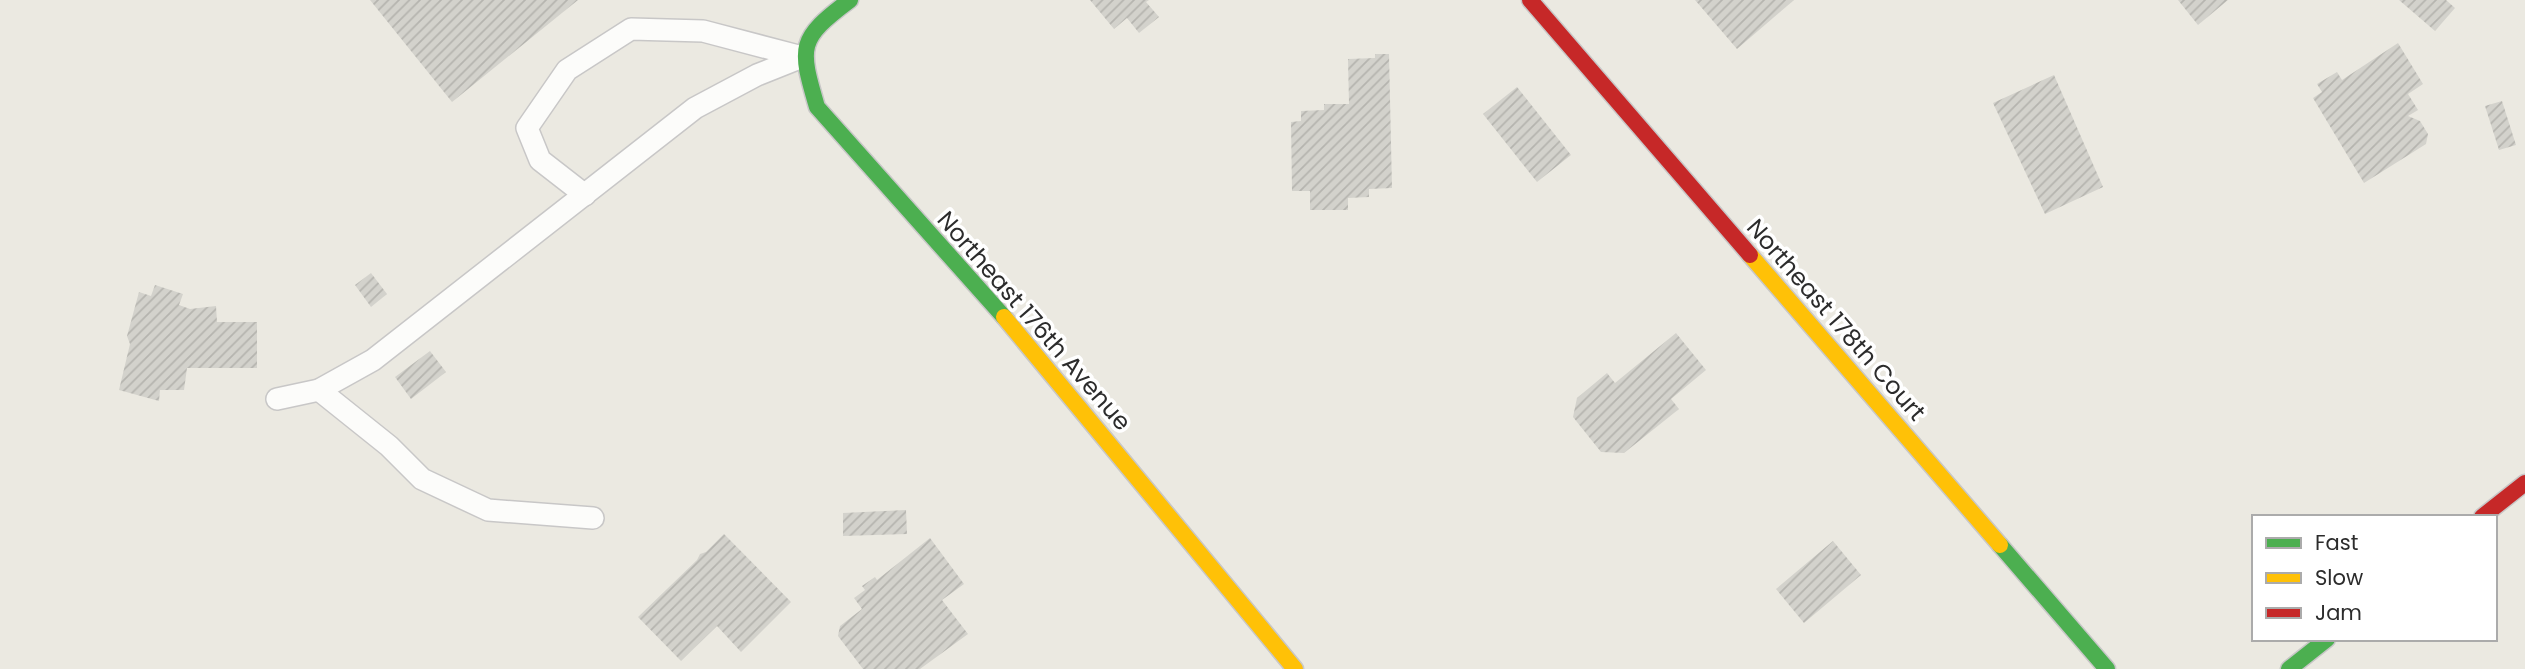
<svg xmlns="http://www.w3.org/2000/svg" width="2525" height="669" viewBox="0 0 2525 669" font-family="Poppins,sans-serif">
<style>
.building{fill:url(#building-hatch)}
.lines{fill:none;stroke-linecap:round;stroke-linejoin:round}
.lane-casing{stroke:#c8c7c7;stroke-width:24}
.fast-casing{stroke:#c8c7c7;stroke-width:19}
.slow-casing{stroke:#c8c7c7;stroke-width:19}
.jam-casing{stroke:#c8c7c7;stroke-width:19}
.lane{stroke:#fcfcfa;stroke-width:21}
.fast{stroke:#4caf50;stroke-width:16}
.slow{stroke:#ffc107;stroke-width:16}
.jam{stroke:#c62828;stroke-width:16}
.labels{text-anchor:middle;stroke-width:7;stroke-linejoin:round;paint-order:stroke}
.street-label{font-size:24px;fill:#2c2c2c;stroke:#fff}
</style>
<defs>
<pattern id="building-hatch" width="6" height="6" patternUnits="userSpaceOnUse" patternTransform="scale(1.75)"><rect width="6" height="6" fill="#d3d2cc"/><path d="M-1 1l2-2M0 6l6-6M5 7l2-2" fill="none" stroke="#b5b4af"/></pattern>
</defs>
<rect width="100%" height="100%" fill="#ebe9e1"/>
<!-- building -->
<g class="building">
<polygon points="370,0 578,0 452,102"/>
<polygon points="1090,0 1149,0 1146,2 1159,17 1139,33 1127,18 1114,29"/>
<polygon points="1695,0 1794,0 1737,49"/>
<polygon points="2178,0 2228,0 2198,25"/>
<polygon points="2399,0 2446,0 2455,8 2435,31"/>
<polygon points="2398,43 2423,84 2408,94 2418,110 2408,116 2420,121 2428,134 2426,144 2364,183 2313,98 2322,92 2317,84 2337,72 2342,80"/>
<polygon points="1375,54 1389,54 1392,188 1369,189 1369,197 1348,198 1348,210 1310,210 1310,191 1292,191 1291,122 1301,121 1301,111 1324,110 1324,104 1349,104 1348,59 1375,58"/>
<polygon points="2054,75 2103,187 2045,214 1993,103"/>
<polygon points="1517,87 1571,155 1537,182 1483,114"/>
<polygon points="2502,101 2516,145 2499,150 2485,106"/>
<polygon points="371,273 387,294 371,307 355,285"/>
<polygon points="155,285 183,294 179,305 190,309 216,306 217,322 257,322 257,368 187,368 184,390 160,390 159,401 119,390 130,344 127,336 139,292 151,296"/>
<polygon points="1676,333 1706,370 1671,399 1679,409 1624,453 1601,452 1573,417 1577,398 1607,373 1615,383"/>
<polygon points="430,351 446,372 411,399 395,377"/>
<polygon points="906,510 907,534 843,536 843,513"/>
<polygon points="724,534 791,602 741,652 717,626 681,661 638,617 697,560 700,554 706,552"/>
<polygon points="930,538 964,584 942,600 968,634 920,669 863,669 838,636 840,626 862,609 854,598 865,590 862,586 875,577 877,580"/>
<polygon points="1833,541 1861,575 1804,623 1776,589"/>
</g>
<g class="lines">
<defs>
<g id="lane">
<polyline points="585,195 540,160 527,128 567,70 631,29 703,31 802,57"/>
<polyline points="319,390 389,446 422,479 488,510 593,518"/>
<polyline points="277,399 319,390 373,360 695,108 757,75 802,57"/>
</g>
<g id="fast">
<path d="M850,0C798,39 799,46 817,107L1004,317"/>
<polyline points="2000,545 2107,669"/>
<polyline points="2289,669 2327,639"/>
</g>
<g id="slow">
<polyline points="1750,255 2000,545"/>
<polyline points="1004,317 1295,669"/>
</g>
<g id="jam">
<polyline points="1530,0 1750,255"/>
<polyline points="2482,517 2525,483"/>
</g>
</defs>
<!-- lane casing -->
<use href="#lane" class="lane-casing"/>
<!-- fast casing -->
<use href="#fast" class="fast-casing"/>
<!-- slow casing -->
<use href="#slow" class="slow-casing"/>
<!-- jam casing -->
<use href="#jam" class="jam-casing"/>
<!-- lane -->
<use href="#lane" class="lane"/>
<!-- fast -->
<use href="#fast" class="fast"/>
<!-- slow -->
<use href="#slow" class="slow"/>
<!-- jam -->
<use href="#jam" class="jam"/>
</g>
<g class="labels">
<!-- street labels -->
<g class="street-label">
<text transform="translate(1836 320) rotate(49)" y="8">Northeast 178th Court</text>
<text transform="translate(1034 321) rotate(49)" y="8">Northeast 176th Avenue</text>
</g>
</g>
<!-- legend -->
<rect x="2252" y="515" width="245" height="126" fill="#ffffff" stroke="#ababab" stroke-width="2"/>
<rect x="2266" y="538" width="35" height="10" fill="#4caf50" stroke="#ababab" stroke-width="2"/>
<text x="2315" y="550" font-size="21" fill="#2c2c2c">Fast</text>
<rect x="2266" y="573" width="35" height="10" fill="#ffc107" stroke="#ababab" stroke-width="2"/>
<text x="2315" y="585" font-size="21" fill="#2c2c2c">Slow</text>
<rect x="2266" y="608" width="35" height="10" fill="#c62828" stroke="#ababab" stroke-width="2"/>
<text x="2315" y="620" font-size="21" fill="#2c2c2c">Jam</text>
</svg>
